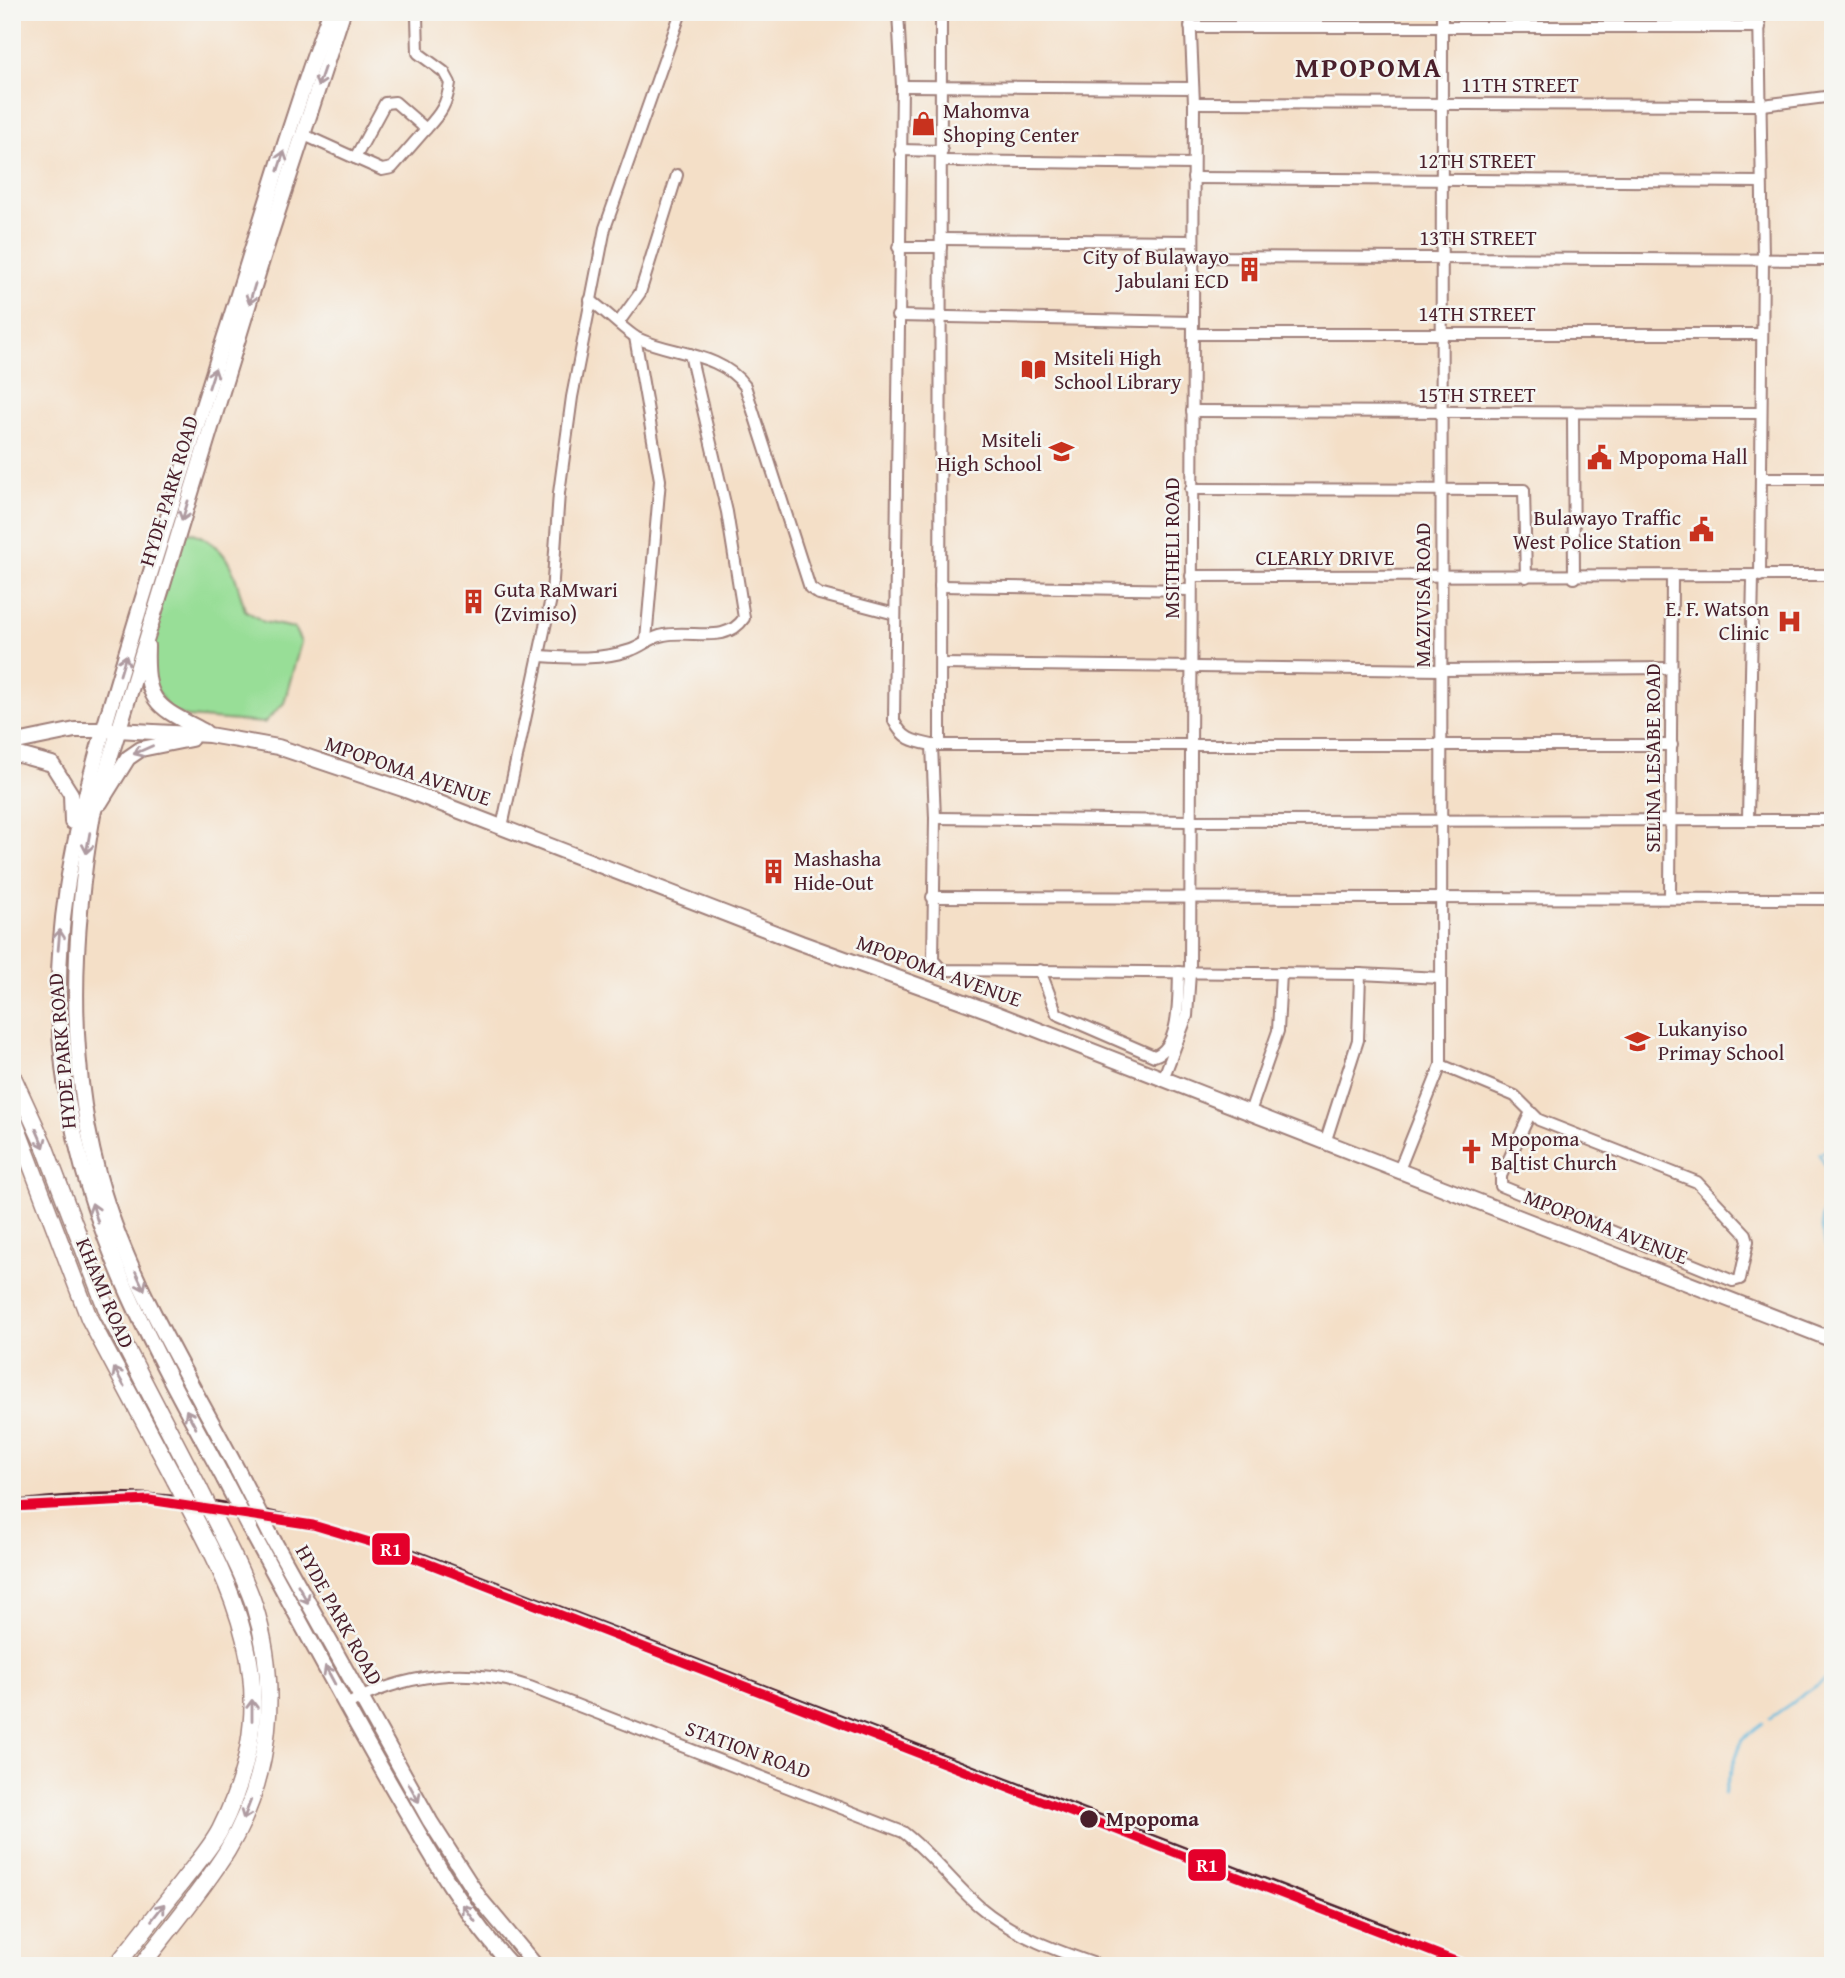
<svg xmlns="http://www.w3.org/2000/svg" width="1845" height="1978" viewBox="0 0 1845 1978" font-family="'Gentium Book Plus',serif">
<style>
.green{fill:#98de97;stroke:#717e61;stroke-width:2}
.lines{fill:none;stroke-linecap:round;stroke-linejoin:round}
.stream{stroke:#60b8dd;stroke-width:2.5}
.minor-casing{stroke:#9f7f79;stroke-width:14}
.tertiary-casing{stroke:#9f7f79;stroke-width:18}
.secondary-casing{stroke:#9f7f79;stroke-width:19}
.minor{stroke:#fff;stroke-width:10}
.tertiary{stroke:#fff;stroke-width:14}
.secondary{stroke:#fff;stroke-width:16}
.rail{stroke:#4a1f2b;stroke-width:2.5}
.tertiary-bridge-casing{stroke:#9f7f79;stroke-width:18;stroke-linecap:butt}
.secondary-bridge-casing{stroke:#9f7f79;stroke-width:19;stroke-linecap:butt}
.tertiary-bridge{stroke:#fff;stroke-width:14}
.secondary-bridge{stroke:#fff;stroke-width:16}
.rail-1-casing{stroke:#f6f6f2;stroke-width:14}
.rail-1{stroke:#e4002b;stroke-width:9}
.oneway{stroke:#ae9aa0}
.stop-dot{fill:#4a1f2b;stroke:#f6f6f2;stroke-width:2.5}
.labels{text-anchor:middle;stroke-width:5;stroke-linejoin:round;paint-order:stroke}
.street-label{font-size:21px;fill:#4a1f2b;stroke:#f6f6f2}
.poi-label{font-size:21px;fill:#4a1f2b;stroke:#f6f6f2;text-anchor:start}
.stop-label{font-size:21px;font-weight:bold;fill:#4a1f2b;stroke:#f6f6f2;text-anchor:start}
.district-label{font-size:28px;font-weight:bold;letter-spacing:2px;fill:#4a1f2b;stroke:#f6f6f2}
.line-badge{stroke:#f6f6f2;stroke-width:2.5}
.badge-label{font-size:19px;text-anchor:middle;font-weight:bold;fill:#fff}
</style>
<rect width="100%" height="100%" fill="#f6f6f2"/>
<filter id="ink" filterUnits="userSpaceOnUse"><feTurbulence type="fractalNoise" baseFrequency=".0143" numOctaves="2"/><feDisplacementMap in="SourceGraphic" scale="14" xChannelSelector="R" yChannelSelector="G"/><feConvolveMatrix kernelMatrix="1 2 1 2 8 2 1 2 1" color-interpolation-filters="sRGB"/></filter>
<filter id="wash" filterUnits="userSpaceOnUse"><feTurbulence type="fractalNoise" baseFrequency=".00686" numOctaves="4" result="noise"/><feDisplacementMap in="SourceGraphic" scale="28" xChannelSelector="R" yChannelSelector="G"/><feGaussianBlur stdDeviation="1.57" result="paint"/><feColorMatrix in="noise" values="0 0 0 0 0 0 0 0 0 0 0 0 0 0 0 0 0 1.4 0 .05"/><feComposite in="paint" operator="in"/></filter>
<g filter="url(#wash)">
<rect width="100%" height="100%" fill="#f4dfc7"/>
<!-- green -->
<path class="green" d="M191,532C232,548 234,574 245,610L264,622L294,628L301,642L284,703L264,723L187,717L169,710L151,681L155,620L185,533Z"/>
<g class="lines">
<!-- stream -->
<g class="stream">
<polyline points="1833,1147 1819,1154 1833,1179"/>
<path d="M1833,1193C1815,1215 1822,1240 1833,1265"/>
<polyline points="1770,1718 1833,1674"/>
<polyline points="1724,1793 1742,1739 1763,1723"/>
</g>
</g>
</g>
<g filter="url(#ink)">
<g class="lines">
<defs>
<g id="minor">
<path d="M898,12L902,86L894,721C903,739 912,741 932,745H1672"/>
<polyline points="1759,12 1763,259 1760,576"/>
<polyline points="1190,27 1760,27"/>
<polyline points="902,86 1193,88"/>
<polyline points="1194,103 1763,105 1833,96"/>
<path d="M302,134L355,158L385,103L395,102L426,129C441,113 447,104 450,83L444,72L418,53L417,16L412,12"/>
<polyline points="900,150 942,151"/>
<polyline points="355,158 382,170 392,168 426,129"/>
<polyline points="942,161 1193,164"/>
<polyline points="1193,178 1761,182"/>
<polyline points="942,239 1193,241"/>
<polyline points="898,247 941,247"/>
<polyline points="1193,257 1833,260"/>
<path d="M590,300C603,309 625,331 637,338C673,355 720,352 745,386L810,588L819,594L895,614"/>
<polyline points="897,316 1193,322"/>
<polyline points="619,322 640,293 677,175"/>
<polyline points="1193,334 1762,334"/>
<polyline points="635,337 660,480 646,640"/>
<polyline points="1192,411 1761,413"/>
<polyline points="1573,415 1574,578"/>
<polyline points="1761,478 1833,478"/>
<polyline points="1191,489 1524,490 1526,577"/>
<polyline points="1191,576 1833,575"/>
<polyline points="940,586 1191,590"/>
<path d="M540,656C571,658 601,660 631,650C643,646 651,637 664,635C692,629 726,645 744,618L727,512L690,354"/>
<polyline points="941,664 1442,670 1672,668"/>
<polyline points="940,744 941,12"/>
<polyline points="932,745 935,818 933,960 942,970 1360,974 1440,978"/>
<polyline points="935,818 1190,821 1833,820"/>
<polyline points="1748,819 1753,577"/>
<polyline points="502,827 552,594 559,493 572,397 605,228 681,12"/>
<polyline points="932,897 1833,899"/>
<polyline points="1670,898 1672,577"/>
<path d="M1040,970L1057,1014L1154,1056C1181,1048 1178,995 1179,972"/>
<polyline points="1441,1065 1515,1096 1539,1120 1697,1182 1746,1234 1748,1241 1740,1279 1733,1281 1501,1186 1501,1176 1530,1114"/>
<polyline points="1163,1079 1187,1016 1190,973 1194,103 1190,12"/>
<polyline points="1250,1112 1278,1031 1281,973"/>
<polyline points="1325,1143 1358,1040 1360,974"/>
<polyline points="1399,1170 1441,1065 1442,12"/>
<path d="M346,1705C404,1674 468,1665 530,1687L903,1832C932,1854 953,1884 980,1907C1014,1936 1060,1952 1101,1966"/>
</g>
<g id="tertiary">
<path d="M147,646C145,705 157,706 205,732"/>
<polyline points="12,743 75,730 117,730 209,735 278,747 403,789 801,943 992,1012 1833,1340"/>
<polyline points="12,753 52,764 71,794 72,822"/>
<polyline points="100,803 128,758 141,749 191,739"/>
<path d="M238,1471C193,1385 132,1286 104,1194C66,1071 71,939 93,814L263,257L343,12"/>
<path d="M224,1479C163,1366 101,1259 74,1132C35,953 77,817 128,647C157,550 188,454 218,358C255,243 288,126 330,12"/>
<path d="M250,1529C299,1619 347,1710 399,1799C432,1857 466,1917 512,1966"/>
<polyline points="270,1534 430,1821 480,1899 536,1966"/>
</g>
<g id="secondary">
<polyline points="12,1075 44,1145 108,1313 199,1488"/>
<polyline points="12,1115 89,1318 175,1480"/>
<path d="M116,1966C138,1938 160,1910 182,1882C195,1865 210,1849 220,1830C276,1718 254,1631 199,1526"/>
<path d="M141,1966C170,1928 202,1891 227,1851C271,1778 280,1686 254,1605C246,1580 233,1556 221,1532"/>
</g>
</defs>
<!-- minor casing -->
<use href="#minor" class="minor-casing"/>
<!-- tertiary casing -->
<use href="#tertiary" class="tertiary-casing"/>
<!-- secondary casing -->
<use href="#secondary" class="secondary-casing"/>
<!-- minor -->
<use href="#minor" class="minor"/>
<!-- tertiary -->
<use href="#tertiary" class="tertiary"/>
<!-- secondary -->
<use href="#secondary" class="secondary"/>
<!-- rail -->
<path class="rail" d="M12,1501C58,1497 105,1491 151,1494C240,1500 326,1523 411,1549L1409,1934"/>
<defs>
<g id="tertiary-bridge">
<polyline points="238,1471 270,1534"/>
<polyline points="224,1479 250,1529"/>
</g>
<g id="secondary-bridge">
<polyline points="175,1480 199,1526"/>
<polyline points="199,1488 221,1532"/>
</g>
</defs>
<!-- tertiary-bridge casing -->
<use href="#tertiary-bridge" class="tertiary-bridge-casing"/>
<!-- secondary-bridge casing -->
<use href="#secondary-bridge" class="secondary-bridge-casing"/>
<!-- tertiary-bridge -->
<use href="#tertiary-bridge" class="tertiary-bridge"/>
<!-- secondary-bridge -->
<use href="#secondary-bridge" class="secondary-bridge"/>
<defs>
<polyline id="rail-1" points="12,1507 149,1500 313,1525 383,1546 1468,1966"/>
</defs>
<!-- rail-1 casing -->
<use href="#rail-1" class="rail-1-casing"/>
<!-- rail-1 -->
<use href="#rail-1" class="rail-1"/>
</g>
<!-- one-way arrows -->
<defs><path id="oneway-shaft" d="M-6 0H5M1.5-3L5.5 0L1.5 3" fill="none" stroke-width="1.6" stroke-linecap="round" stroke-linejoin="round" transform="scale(1.75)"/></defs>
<g class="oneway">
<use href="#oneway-shaft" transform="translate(321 77) rotate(109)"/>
<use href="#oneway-shaft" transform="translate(281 161) rotate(-72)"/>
<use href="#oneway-shaft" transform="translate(252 294) rotate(107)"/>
<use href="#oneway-shaft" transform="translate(212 378) rotate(-72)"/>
<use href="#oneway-shaft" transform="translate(185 511) rotate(107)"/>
<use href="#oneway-shaft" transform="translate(123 665) rotate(-73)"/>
<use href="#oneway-shaft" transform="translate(143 750) rotate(156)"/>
<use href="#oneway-shaft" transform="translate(88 843) rotate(100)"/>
<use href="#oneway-shaft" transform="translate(59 940) rotate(-85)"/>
<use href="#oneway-shaft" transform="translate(40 1138) rotate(67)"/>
<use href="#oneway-shaft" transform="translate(95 1213) rotate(-107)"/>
<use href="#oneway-shaft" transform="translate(140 1281) rotate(65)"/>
<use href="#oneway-shaft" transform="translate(119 1377) rotate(-119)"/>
<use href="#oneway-shaft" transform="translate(191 1419) rotate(-118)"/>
<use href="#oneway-shaft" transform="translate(303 1594) rotate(61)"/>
<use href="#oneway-shaft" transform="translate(330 1675) rotate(-118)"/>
<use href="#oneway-shaft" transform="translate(252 1710) rotate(-90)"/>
<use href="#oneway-shaft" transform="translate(414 1793) rotate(61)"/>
<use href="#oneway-shaft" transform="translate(247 1810) rotate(111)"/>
<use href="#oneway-shaft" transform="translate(158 1912) rotate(-52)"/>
<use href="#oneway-shaft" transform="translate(469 1913) rotate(-126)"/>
</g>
</g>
<!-- icons -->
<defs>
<symbol id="shop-bare" viewBox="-9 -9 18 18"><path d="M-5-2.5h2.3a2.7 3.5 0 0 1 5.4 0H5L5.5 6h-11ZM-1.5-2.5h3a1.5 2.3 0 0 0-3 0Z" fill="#c8321e" stroke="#f6f6f2" stroke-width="2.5" paint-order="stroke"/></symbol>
<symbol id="building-bare" viewBox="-9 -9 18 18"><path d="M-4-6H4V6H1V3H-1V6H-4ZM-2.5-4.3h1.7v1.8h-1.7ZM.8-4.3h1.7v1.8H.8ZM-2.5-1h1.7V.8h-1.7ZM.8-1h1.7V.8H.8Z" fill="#c8321e" stroke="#f6f6f2" stroke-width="2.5" paint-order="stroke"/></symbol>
<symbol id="library-bare" viewBox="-9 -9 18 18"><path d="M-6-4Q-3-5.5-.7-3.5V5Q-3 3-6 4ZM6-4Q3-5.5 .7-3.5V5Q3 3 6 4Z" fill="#c8321e" stroke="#f6f6f2" stroke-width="2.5" paint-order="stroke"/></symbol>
<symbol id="school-bare" viewBox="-9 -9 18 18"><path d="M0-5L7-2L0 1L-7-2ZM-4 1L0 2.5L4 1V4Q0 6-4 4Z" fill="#c8321e" stroke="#f6f6f2" stroke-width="2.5" paint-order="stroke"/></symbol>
<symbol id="civic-bare" viewBox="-9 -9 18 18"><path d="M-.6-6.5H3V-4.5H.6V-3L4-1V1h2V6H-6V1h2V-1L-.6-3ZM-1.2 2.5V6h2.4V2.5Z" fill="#c8321e" stroke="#f6f6f2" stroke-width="2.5" paint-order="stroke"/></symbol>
<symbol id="hospital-bare" viewBox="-9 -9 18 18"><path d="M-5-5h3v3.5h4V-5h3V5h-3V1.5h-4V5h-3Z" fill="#c8321e" stroke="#f6f6f2" stroke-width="2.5" paint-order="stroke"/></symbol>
<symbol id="church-bare" viewBox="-9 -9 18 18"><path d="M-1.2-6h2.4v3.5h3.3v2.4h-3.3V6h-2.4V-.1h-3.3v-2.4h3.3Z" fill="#c8321e" stroke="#f6f6f2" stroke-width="2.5" paint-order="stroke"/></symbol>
</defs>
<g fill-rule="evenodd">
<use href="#shop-bare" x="906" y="106" width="35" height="35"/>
<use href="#building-bare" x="1232" y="252" width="35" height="35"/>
<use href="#library-bare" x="1016" y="352" width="35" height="35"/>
<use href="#school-bare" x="1044" y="434" width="35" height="35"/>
<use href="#civic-bare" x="1582" y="440" width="35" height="35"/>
<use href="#civic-bare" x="1684" y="512" width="35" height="35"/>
<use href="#building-bare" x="456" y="584" width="35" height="35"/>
<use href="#hospital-bare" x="1772" y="604" width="35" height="35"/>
<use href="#building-bare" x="756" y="854" width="35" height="35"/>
<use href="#school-bare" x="1620" y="1024" width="35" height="35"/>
<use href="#church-bare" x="1454" y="1134" width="35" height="35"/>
</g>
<!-- markers -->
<circle class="stop-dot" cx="1089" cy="1819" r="10"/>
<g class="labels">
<!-- street labels -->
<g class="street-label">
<text x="1520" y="92">11TH STREET</text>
<text x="1477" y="168">12TH STREET</text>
<text x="1478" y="245">13TH STREET</text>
<text x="1477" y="321">14TH STREET</text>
<text x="1477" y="402">15TH STREET</text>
<text transform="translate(169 491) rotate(-73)" y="7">HYDE PARK ROAD</text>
<text transform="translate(1172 548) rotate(-90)" y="7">MSITHELI ROAD</text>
<text x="1325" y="565">CLEARLY DRIVE</text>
<text transform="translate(1423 595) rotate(-90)" y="7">MAZIVISA ROAD</text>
<text transform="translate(1653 758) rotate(-90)" y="7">SELINA LESABE ROAD</text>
<text transform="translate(408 771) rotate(19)" y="7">MPOPOMA AVENUE</text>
<text transform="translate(939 971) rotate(20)" y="7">MPOPOMA AVENUE</text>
<text transform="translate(62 1051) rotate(-95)" y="7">HYDE PARK ROAD</text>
<text transform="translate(1606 1227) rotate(21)" y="7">MPOPOMA AVENUE</text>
<text transform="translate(105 1293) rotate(67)" y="7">KHAMI ROAD</text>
<text transform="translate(339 1615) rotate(61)" y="7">HYDE PARK ROAD</text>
<text transform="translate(748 1750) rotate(20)" y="7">STATION ROAD</text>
</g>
<!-- poi labels -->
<g class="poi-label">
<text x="943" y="118">Mahomva<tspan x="943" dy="24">Shoping Center</tspan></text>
<text x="1229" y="264" text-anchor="end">City of Bulawayo<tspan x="1229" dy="24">Jabulani ECD</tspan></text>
<text x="1054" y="365">Msiteli High<tspan x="1054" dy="24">School Library</tspan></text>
<text x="1042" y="447" text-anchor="end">Msiteli<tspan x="1042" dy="24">High School</tspan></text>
<text x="1619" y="464">Mpopoma Hall</text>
<text x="1681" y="525" text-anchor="end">Bulawayo Traffic<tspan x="1681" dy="24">West Police Station</tspan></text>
<text x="494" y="597">Guta RaMwari<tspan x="494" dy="24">(Zvimiso)</tspan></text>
<text x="1769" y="616" text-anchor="end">E. F. Watson<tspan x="1769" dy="24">Clinic</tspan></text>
<text x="794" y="866">Mashasha<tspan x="794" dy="24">Hide-Out</tspan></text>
<text x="1658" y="1036">Lukanyiso<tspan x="1658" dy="24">Primay School</tspan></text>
<text x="1491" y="1146">Mpopoma<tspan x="1491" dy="24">Ba[tist Church</tspan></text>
</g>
<!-- stop labels -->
<g class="stop-label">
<text x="1106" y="1826">Mpopoma</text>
</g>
<!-- district labels -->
<g class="district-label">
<text x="1369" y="77">MPOPOMA</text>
</g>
</g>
<g class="line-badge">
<rect x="371" y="1532" width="40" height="34" rx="7" fill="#e4002b"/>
<rect x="1187" y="1848" width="40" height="34" rx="7" fill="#e4002b"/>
</g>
<g class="badge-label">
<text x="391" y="1556">R1</text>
<text x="1207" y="1872">R1</text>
</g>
<!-- margin -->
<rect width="1845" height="1978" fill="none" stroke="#f6f6f2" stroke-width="42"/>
</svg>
